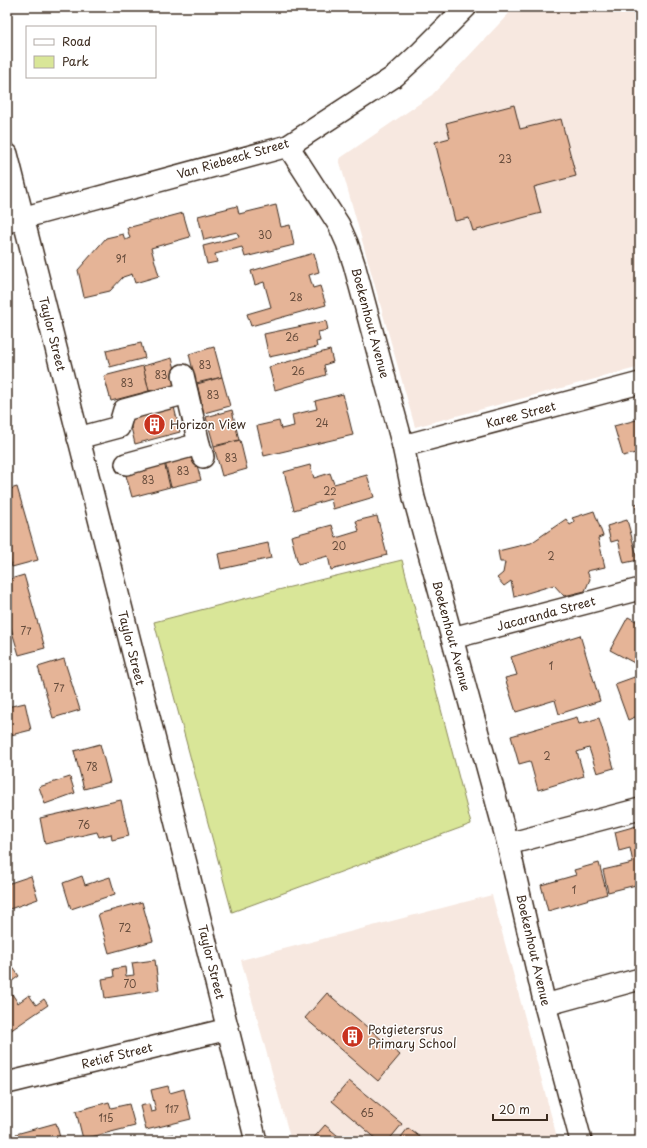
<svg xmlns="http://www.w3.org/2000/svg" width="647" height="1148" viewBox="0 0 647 1148" font-family="'Playpen Sans',sans-serif">
<style>
.built{fill:#f7e8e0}
.green{fill:#d9e698;stroke:#8a885b}
.building{fill:#e5b497;stroke:#3b2a1e}
.lines{fill:none;stroke-linecap:round;stroke-linejoin:round}
.minor-casing{stroke:#3b2a1e;stroke-width:24}
.minor{stroke:#fff;stroke-width:21}
.labels{text-anchor:middle;stroke-width:3;stroke-linejoin:round;paint-order:stroke}
.number-label{font-size:10px;fill:#664c3c}
.street-label{font-size:12px;fill:#3b2a1e;stroke:#fff}
.poi-label{font-size:12px;fill:#3b2a1e;stroke:#fff;text-anchor:start}
</style>
<rect width="100%" height="100%" fill="#fff"/>
<filter id="ink" filterUnits="userSpaceOnUse"><feTurbulence type="fractalNoise" baseFrequency=".025" numOctaves="2"/><feDisplacementMap in="SourceGraphic" scale="8" xChannelSelector="R" yChannelSelector="G"/><feConvolveMatrix kernelMatrix="1 2 1 2 8 2 1 2 1" color-interpolation-filters="sRGB"/></filter>
<g filter="url(#ink)">
<!-- built -->
<g class="built">
<polygon points="515,7 640,7 640,367 415,427 339,159 432,95"/>
<polygon points="492,895 558,1141 291,1141 241,960"/>
</g>
<!-- green -->
<polygon class="green" points="402,560 471,824 232,912 154,622 286,588"/>
<!-- building -->
<g class="building">
<polygon points="514,105 520,129 561,119 576,176 534,187 541,213 473,231 469,218 455,221 435,142 450,138 446,123"/>
<polygon points="276,205 281,227 290,225 294,245 245,257 242,247 215,254 217,262 207,264 203,246 239,237 237,232 204,240 198,216 237,206 239,214"/>
<polygon points="183,213 190,237 151,248 159,276 135,283 132,274 123,277 110,291 84,297 78,270 106,238 123,234 125,240 130,238 127,228"/>
<polygon points="314,253 319,272 309,275 313,288 320,286 326,305 251,326 247,314 271,307 264,282 255,285 251,271"/>
<polygon points="326,321 328,330 318,332 320,341 316,342 317,347 269,357 264,334"/>
<polygon points="141,343 145,358 110,367 106,351"/>
<polygon points="214,347 222,377 196,383 189,354"/>
<polygon points="330,350 333,362 324,365 326,375 275,390 269,367"/>
<polygon points="172,358 179,384 149,391 143,366"/>
<polygon points="143,366 149,391 111,401 104,376"/>
<polygon points="222,377 230,406 204,413 197,384"/>
<polygon points="343,394 353,435 264,456 257,426 279,421 281,429 294,426 292,415 317,409 315,401"/>
<polygon points="174,407 180,432 135,444 129,419"/>
<polygon points="232,410 239,440 214,446 206,417"/>
<polygon points="640,419 640,453 640,452 623,456 614,426"/>
<polygon points="240,440 247,469 222,476 214,447"/>
<polygon points="194,454 201,480 171,487 165,462"/>
<polygon points="164,462 170,487 132,497 125,472"/>
<polygon points="310,465 314,478 330,473 334,484 367,475 374,497 333,509 331,499 294,510 284,472"/>
<polygon points="17,487 38,560 12,567 7,551 7,490"/>
<polygon points="640,503 640,523 635,504"/>
<polygon points="594,511 603,536 598,538 605,567 587,571 590,579 585,591 564,596 554,585 514,597 511,581 504,586 497,578 503,573 505,562 500,562 498,551 531,543 566,519 570,525 575,522 572,518"/>
<polygon points="377,516 387,555 331,570 328,556 298,564 291,536 332,525 336,538 359,531 356,521"/>
<polygon points="627,520 638,560 624,563 618,540 611,542 607,526"/>
<polygon points="268,543 271,558 221,569 218,554"/>
<polygon points="24,575 45,648 19,655 7,615 7,580"/>
<polygon points="628,617 640,623 640,666 610,650"/>
<polygon points="580,635 600,701 559,714 555,700 516,712 505,678 517,675 511,657"/>
<polygon points="64,659 80,710 53,718 38,667"/>
<polygon points="640,675 640,715 628,720 615,684"/>
<polygon points="25,703 31,730 7,736 7,707"/>
<polygon points="577,717 579,724 599,718 614,768 597,773 589,748 577,752 584,776 538,790 530,761 519,764 511,736"/>
<polygon points="100,744 110,782 84,789 74,751"/>
<polygon points="70,777 75,793 45,804 39,787"/>
<polygon points="121,800 129,836 112,840 111,834 99,837 97,832 45,844 40,818"/>
<polygon points="640,825 640,884 608,892 603,870 633,863 630,848 619,851 615,832"/>
<polygon points="599,863 607,894 548,911 541,885 576,875 574,870"/>
<polygon points="31,876 38,899 7,910 7,884"/>
<polygon points="82,876 85,885 110,877 115,894 71,909 63,883"/>
<polygon points="142,902 153,941 109,953 98,914"/>
<polygon points="7,959 19,976 7,985"/>
<polygon points="155,960 159,990 105,998 102,979 114,977 113,969 125,967 126,976 134,975 132,963"/>
<polygon points="327,993 400,1055 378,1081 305,1018"/>
<polygon points="12,994 18,1003 29,995 36,1005 44,999 48,1005 7,1033 7,997"/>
<polygon points="349,1081 402,1124 388,1141 379,1141 332,1101"/>
<polygon points="168,1086 170,1093 184,1089 191,1119 146,1130 140,1106 149,1104 151,1112 156,1111 151,1090"/>
<polygon points="109,1102 111,1108 129,1104 135,1126 83,1139 76,1111"/>
<polygon points="56,1123 61,1141 18,1141 16,1134"/>
<polygon points="325,1125 344,1141 311,1141"/>
<polygon points="408,1128 425,1141 398,1141"/>
<polygon points="173,1134 175,1141 153,1141 152,1139"/>
</g>
<g class="lines">
<defs>
<g id="minor">
<polyline points="288,146 339,225 347,243 354,264 403,446 414,498 508,844 545,1005 581,1141"/>
<polyline points="7,154 256,1141"/>
<polyline points="7,222 288,146 395,76 421,52 466,7"/>
<polyline points="183,375 199,444"/>
<polyline points="78,438 119,427 124,410 187,393"/>
<polyline points="403,446 640,383"/>
<polyline points="126,464 199,444 203,457"/>
<polyline points="452,638 640,589"/>
<polyline points="508,844 640,809"/>
<polyline points="545,1005 640,979"/>
<polyline points="7,1083 228,1029"/>
</g>
</defs>
<!-- minor casing -->
<use href="#minor" class="minor-casing"/>
<!-- minor -->
<use href="#minor" class="minor"/>
</g>
</g>
<!-- icons -->
<defs>
<symbol id="building-disc" viewBox="-11 -11 22 22"><circle r="9.5" fill="#c8321e" stroke="#fff"/><path d="M-4-6H4V6H1V3H-1V6H-4ZM-2.5-4.3h1.7v1.8h-1.7ZM.8-4.3h1.7v1.8H.8ZM-2.5-1h1.7V.8h-1.7ZM.8-1h1.7V.8H.8Z" fill="#fff"/></symbol>
</defs>
<g fill-rule="evenodd">
<use href="#building-disc" x="142" y="412" width="25" height="25"/>
<use href="#building-disc" x="340" y="1024" width="25" height="25"/>
</g>
<g class="labels">
<!-- number labels -->
<g class="number-label">
<text x="505" y="163">23</text>
<text x="265" y="239">30</text>
<text x="121" y="263">91</text>
<text x="296" y="301">28</text>
<text x="292" y="341">26</text>
<text x="205" y="369">83</text>
<text x="298" y="375">26</text>
<text x="161" y="379">83</text>
<text x="127" y="387">83</text>
<text x="213" y="399">83</text>
<text x="322" y="427">24</text>
<text x="231" y="462">83</text>
<text x="183" y="475">83</text>
<text x="148" y="484">83</text>
<text x="330" y="495">22</text>
<text x="339" y="550">20</text>
<text x="551" y="560">2</text>
<text x="26" y="635">77</text>
<text x="551" y="670">1</text>
<text x="59" y="692">77</text>
<text x="547" y="760">2</text>
<text x="92" y="771">78</text>
<text x="84" y="829">76</text>
<text x="574" y="894">1</text>
<text x="125" y="932">72</text>
<text x="130" y="988">70</text>
<text x="172" y="1113">117</text>
<text x="367" y="1117">65</text>
<text x="106" y="1122">115</text>
</g>
<!-- street labels -->
<g class="street-label">
<text transform="translate(233 159) rotate(-16)" y="4">Van Riebeeck Street</text>
<text transform="translate(370 323) rotate(75)" y="4">Boekenhout Avenue</text>
<text transform="translate(52 334) rotate(76)" y="4">Taylor Street</text>
<text transform="translate(521 415) rotate(-15)" y="4">Karee Street</text>
<text transform="translate(546 614) rotate(-15)" y="4">Jacaranda Street</text>
<text transform="translate(451 636) rotate(75)" y="4">Boekenhout Avenue</text>
<text transform="translate(131 648) rotate(76)" y="4">Taylor Street</text>
<text transform="translate(533 950) rotate(77)" y="4">Boekenhout Avenue</text>
<text transform="translate(211 962) rotate(76)" y="4">Taylor Street</text>
<text transform="translate(117 1056) rotate(-14)" y="4">Retief Street</text>
</g>
<!-- poi labels -->
<g class="poi-label">
<text x="170" y="429">Horizon View</text>
<text x="368" y="1034">Potgietersrus<tspan x="368" dy="14">Primary School</tspan></text>
</g>
</g>
<!-- margin -->
<rect width="647" height="1148" fill="none" stroke="#fff" stroke-width="24"/>
<rect x="12" y="12" width="623" height="1124" fill="none" stroke="#3b2a1e" stroke-width="1.5" filter="url(#ink)"/>
<!-- legend -->
<rect x="26" y="26" width="130" height="52" fill="#ffffff" stroke="#b1aaa5"/>
<rect x="34" y="39" width="20" height="6" fill="#ffffff" stroke="#b1aaa5"/>
<text x="62" y="46" font-size="12" fill="#3b2a1e">Road</text>
<rect x="34" y="56" width="20" height="12" fill="#d9e698" stroke="#b1aaa5"/>
<text x="62" y="66" font-size="12" fill="#3b2a1e">Park</text>
<!-- scale -->
<path d="M493 1114v6h54v-6" fill="none" stroke="#3b2a1e" stroke-width="2"/>
<text x="499" y="1114" font-size="12" fill="#3b2a1e" stroke="#ffffff" stroke-width="3" paint-order="stroke">20 m</text>
</svg>
